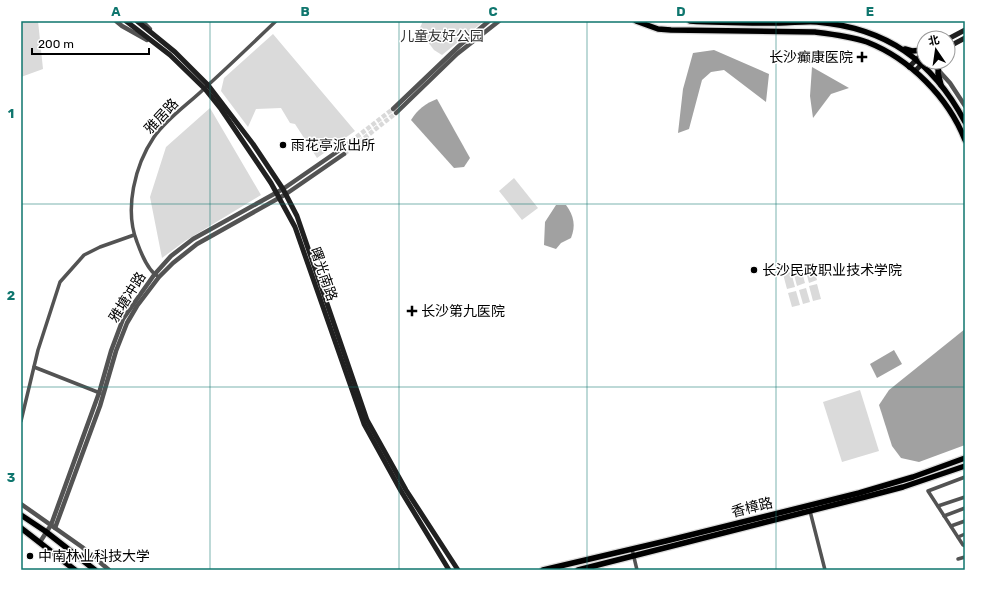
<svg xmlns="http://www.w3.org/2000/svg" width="986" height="591" viewBox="0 0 986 591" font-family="Rubik,'Noto Sans SC',sans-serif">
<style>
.green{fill:#dadada}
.water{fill:#a1a1a1}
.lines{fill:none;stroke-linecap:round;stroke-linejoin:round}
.tertiary-tunnel{stroke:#d9d9d9;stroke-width:4.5;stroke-dasharray:4.5 2;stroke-linecap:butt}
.primary-casing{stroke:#dbdbdb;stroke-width:8}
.minor{stroke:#535353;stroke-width:3.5}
.tertiary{stroke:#535353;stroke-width:4.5}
.secondary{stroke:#202020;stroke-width:5}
.primary{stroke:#000;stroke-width:5.5}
.grid{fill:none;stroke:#0f766e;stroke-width:1;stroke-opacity:0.55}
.poi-dot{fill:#000;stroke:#fff;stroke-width:1.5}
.labels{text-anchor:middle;stroke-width:3;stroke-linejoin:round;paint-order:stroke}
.park-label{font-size:14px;fill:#313131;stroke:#fff}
.poi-label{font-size:14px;fill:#000;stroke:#fff;text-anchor:start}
.street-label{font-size:14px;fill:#000;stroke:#fff}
.neatline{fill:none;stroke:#0f766e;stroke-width:1.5}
.grid-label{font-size:13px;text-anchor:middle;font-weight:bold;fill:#0f766e}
</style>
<rect width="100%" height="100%" fill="#fff"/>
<!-- green -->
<g class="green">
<polygon points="21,21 38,21 43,69 21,77"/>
<polygon points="423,21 484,21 442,55 434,50 419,30"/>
<polygon points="273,34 355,131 317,158 295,124 290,123 281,108 256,109 248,127 221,91 224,78"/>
<polygon points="210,108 261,195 185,241 162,258 150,197 166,147"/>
<polygon points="514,178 538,208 522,220 499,191"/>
<polygon points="813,266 817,280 809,283 805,268"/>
<polygon points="801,269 805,283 797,286 793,271"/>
<polygon points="791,272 795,287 787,289 783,274"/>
<polygon points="817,284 821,299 813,301 809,286"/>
<polygon points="806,288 810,302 803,304 799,290"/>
<polygon points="796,291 800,305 792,307 788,293"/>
<polygon points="860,390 879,451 842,462 823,402"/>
</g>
<!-- water -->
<g class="water">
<polygon points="714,50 769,74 766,102 724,70 711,72 702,80 689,129 678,133 683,89 693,53"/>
<polygon points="812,67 849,88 831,94 813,118 810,96"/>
<path d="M437,99L470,158L464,167L454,168L411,120C417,110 426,103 437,99Z"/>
<path d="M556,205H566C574,216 576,226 571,238L561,243L556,249L544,245L545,222Z"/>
<polygon points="965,329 965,445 919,462 901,458 892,446 879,405 889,390"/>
<polygon points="894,350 902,364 877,378 870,364"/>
</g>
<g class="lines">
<!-- tertiary-tunnel -->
<g class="tertiary-tunnel">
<polyline points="341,149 393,109"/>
<polyline points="344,154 396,113"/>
</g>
<defs>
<g id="primary">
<path d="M636,21L658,29L671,30L815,32C832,34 850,36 867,42C910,59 948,97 965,140"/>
<path d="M690,21C720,23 750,23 780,23C792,23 805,21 817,22C886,28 932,60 965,122"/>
<polyline points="948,47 949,46"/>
<polyline points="905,49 912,51 924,50"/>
<polyline points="939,62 938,73 941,85"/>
<polyline points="21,515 45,531 95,570"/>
<polyline points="21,528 75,570"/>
<polyline points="543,570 666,541 859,493 913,477 965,458"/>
<polyline points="578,570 865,497 903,487 965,466"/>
</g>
</defs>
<!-- primary casing -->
<use href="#primary" class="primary-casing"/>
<!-- minor -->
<g class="minor">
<path d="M159,277C148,272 141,253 137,242C124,209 135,165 154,137C168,117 190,103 207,86C230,65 253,43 276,21"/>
<polyline points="34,367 100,393"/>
<polyline points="21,421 38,350 60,282 84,255 100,247 134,235"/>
<polyline points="965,477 928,491 963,545 965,546"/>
<polyline points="938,506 965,497"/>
<polyline points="810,511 825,570"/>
<polyline points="944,516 965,508"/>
<polyline points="951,526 965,521"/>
<polyline points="958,537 965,534"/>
<polyline points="632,549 637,570"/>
<polyline points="958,559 965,557"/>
</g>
<!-- tertiary -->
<g class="tertiary">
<polyline points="116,21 122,26 147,40"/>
<polyline points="142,21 150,29"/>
<polyline points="931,62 950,83 965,106"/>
<polyline points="393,109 459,46 489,21"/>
<polyline points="396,113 457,54 499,21"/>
<polyline points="21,504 82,547 109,570"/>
<polyline points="55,528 100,406 116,351 127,323 137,306 159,277 173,263 197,244 286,194 344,154"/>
<polyline points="40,542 51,525 99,393 111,351 123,319 154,275 171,256 193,239 283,189 341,149"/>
</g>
<!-- secondary -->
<g class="secondary">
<polyline points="126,21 170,55 205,89 221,109 271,183 295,227 364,424 401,491 449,570"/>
<polyline points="137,21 175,52 208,85 253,144 283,189 297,216 367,420 406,490 458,570"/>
<polyline points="948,39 965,30"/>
<polyline points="948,47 965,38"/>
<polyline points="909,67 924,52"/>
<polyline points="915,71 924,62"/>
</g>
<!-- primary -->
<use href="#primary" class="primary"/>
</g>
<!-- grid -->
<path class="grid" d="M210,21V570M399,21V570M587,21V570M776,21V570M21,204H965M21,387H965"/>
<!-- markers -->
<g class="poi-dot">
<path d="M860 51h4v4h4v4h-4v4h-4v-4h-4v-4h4z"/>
<circle cx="283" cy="145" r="4"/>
<circle cx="754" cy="270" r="4"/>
<path d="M410 305h4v4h4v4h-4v4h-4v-4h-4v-4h4z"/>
<circle cx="30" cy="556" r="4"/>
</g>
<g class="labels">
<!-- park labels -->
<g class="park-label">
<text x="442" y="41">儿童友好公园</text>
</g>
<!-- poi labels -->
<g class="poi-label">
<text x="853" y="62" text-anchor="end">长沙癫康医院</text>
<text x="291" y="150">雨花亭派出所</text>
<text x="762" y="275">长沙民政职业技术学院</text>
<text x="421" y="316">长沙第九医院</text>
<text x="38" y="561">中南林业科技大学</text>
</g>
<!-- street labels -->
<g class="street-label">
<text transform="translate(161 116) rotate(-47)" y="5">雅居路</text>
<text transform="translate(324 274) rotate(71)" y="5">曙光南路</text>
<text transform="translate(127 297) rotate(-58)" y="5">雅塘冲路</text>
<text transform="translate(752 507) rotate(-14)" y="5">香樟路</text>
</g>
</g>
<!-- border -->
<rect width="986" height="591" fill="none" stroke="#ffffff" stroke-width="44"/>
<!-- north arrow -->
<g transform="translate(936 50) rotate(347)"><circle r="19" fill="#ffffff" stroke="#999999"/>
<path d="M0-3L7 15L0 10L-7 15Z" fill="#000000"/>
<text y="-6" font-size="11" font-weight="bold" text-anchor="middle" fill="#000000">北</text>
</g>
<!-- scale -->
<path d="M32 48v6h117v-6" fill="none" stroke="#000000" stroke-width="2"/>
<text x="38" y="48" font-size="12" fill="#000000" stroke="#ffffff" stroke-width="3" paint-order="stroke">200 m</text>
<rect x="22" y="22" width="942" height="547" class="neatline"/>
<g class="grid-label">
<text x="116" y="16">A</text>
<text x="305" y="16">B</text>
<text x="493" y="16">C</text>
<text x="681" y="16">D</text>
<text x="870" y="16">E</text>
<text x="11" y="118">1</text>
<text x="11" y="300">2</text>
<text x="11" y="482">3</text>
</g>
</svg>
